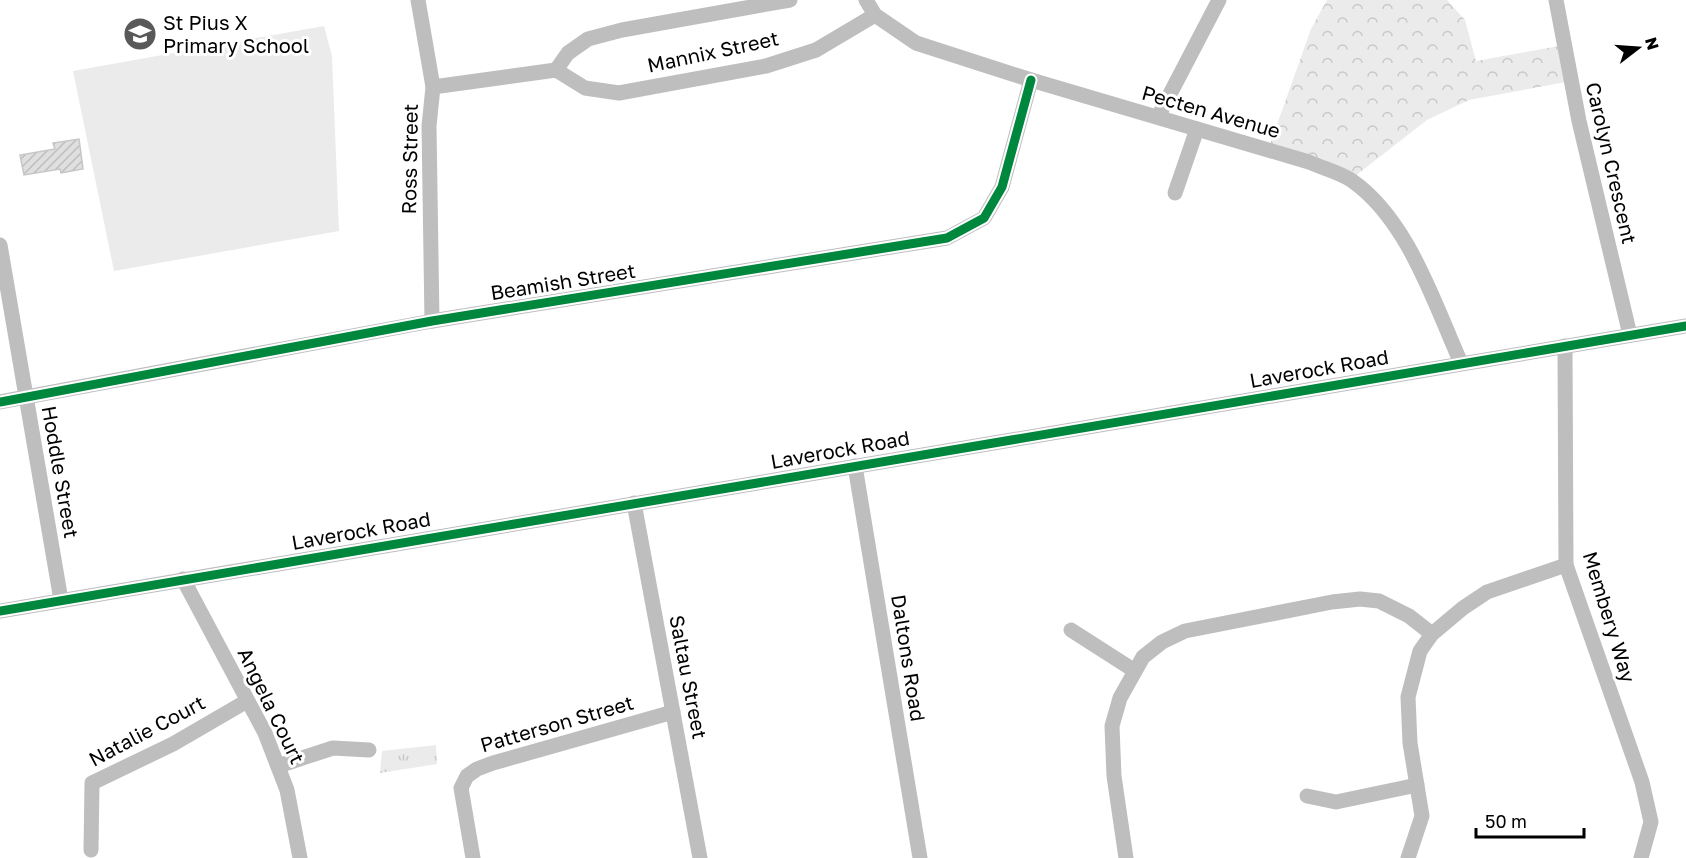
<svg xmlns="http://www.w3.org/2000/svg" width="1686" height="858" viewBox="0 0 1686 858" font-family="'Golos Text',sans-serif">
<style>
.grass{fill:url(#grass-tufts)}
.forest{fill:url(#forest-crowns)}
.garden{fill:#ebebeb}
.building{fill:url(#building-hatch);stroke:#c6c6c6;stroke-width:1.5}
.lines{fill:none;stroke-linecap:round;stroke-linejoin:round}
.minor{stroke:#bebebe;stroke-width:15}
.cycleway-casing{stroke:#fff;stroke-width:13}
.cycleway{stroke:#00873e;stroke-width:9}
.labels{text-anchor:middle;stroke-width:6;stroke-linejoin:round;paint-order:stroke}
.poi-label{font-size:20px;fill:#000;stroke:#fff;text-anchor:start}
.street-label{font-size:20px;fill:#000;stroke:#fff}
</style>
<defs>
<pattern id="grass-tufts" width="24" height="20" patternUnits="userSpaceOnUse" patternTransform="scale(1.5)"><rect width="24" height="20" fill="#ebebeb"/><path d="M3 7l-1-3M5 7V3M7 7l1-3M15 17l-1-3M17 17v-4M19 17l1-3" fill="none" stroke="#c8c8c8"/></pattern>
<pattern id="forest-crowns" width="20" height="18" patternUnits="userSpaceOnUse" patternTransform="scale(1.5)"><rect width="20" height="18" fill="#ebebeb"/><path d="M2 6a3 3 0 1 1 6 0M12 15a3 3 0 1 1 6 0" fill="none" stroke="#c8c8c8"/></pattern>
<pattern id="building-hatch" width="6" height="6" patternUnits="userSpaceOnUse" patternTransform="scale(1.5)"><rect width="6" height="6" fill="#dfdfdf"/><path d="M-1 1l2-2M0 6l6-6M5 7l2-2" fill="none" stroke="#bebebe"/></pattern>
</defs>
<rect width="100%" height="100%" fill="#fff"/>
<!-- grass -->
<polygon class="grass" points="436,745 437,764 380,773 382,751"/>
<!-- forest -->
<polygon class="forest" points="1327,0 1447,0 1465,20 1476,61 1565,45 1571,81 1469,100 1427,120 1350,180 1268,150 1311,29"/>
<!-- garden -->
<polygon class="garden" points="324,26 332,56 339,231 114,271 73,71"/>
<!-- building -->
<polygon class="building" points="79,139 83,169 61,173 60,169 24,175 20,155 55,149 53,143"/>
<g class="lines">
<!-- minor -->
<g class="minor">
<polyline points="418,0 433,87 429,126 432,321"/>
<path d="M866,0L875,15L916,43L1031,80L1309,162C1322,168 1339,172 1351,180C1408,219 1434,303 1461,363"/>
<polyline points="1556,0 1579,121 1630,335"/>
<polyline points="556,70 568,53 588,39 622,30 790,0"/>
<polyline points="433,87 556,70 585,88 619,93 766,66 816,50 875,15"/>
<polyline points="1158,117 1219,0"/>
<polyline points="1175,193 1197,129"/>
<polyline points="0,245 61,600"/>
<polyline points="1565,346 1566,565 1642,782 1651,822 1641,858"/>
<polyline points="0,402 432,321 947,238 984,218 1002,187 1031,80"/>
<polyline points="855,466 920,858"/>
<polyline points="634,503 700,858"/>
<polyline points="183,579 265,733 287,790 300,858"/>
<polyline points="0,611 1686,326"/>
<polyline points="1071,630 1135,671"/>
<polyline points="278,766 333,748 369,750"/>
<polyline points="1307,796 1336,802 1417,785"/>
<polyline points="91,850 92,783 173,744 247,701"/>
<polyline points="473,858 461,788 467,776 477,769 493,763 673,712"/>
<polyline points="1126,858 1114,776 1112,726 1120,698 1143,657 1162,642 1185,631 1332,602 1360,599 1379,601 1409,616 1432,634"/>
<polyline points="1408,858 1422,816 1410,743 1408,697 1420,651 1432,634 1463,608 1487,592 1566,565"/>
</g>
<defs>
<g id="cycleway">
<polyline points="0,402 432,321 947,238 984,218 1002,187 1031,80"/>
<polyline points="0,611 1686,326"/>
</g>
</defs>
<!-- cycleway casing -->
<use href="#cycleway" class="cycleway-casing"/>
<!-- cycleway -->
<use href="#cycleway" class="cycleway"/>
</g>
<!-- icons -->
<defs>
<symbol id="university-disc" viewBox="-11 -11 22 22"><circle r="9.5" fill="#595959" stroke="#fff"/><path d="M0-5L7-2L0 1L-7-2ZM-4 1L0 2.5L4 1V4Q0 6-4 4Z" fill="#fff"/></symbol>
</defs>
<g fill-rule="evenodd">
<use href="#university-disc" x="121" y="15" width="38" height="38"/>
</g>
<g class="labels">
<!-- poi labels -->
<g class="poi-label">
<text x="163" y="30">St Pius X<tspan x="163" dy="23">Primary School</tspan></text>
</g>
<!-- street labels -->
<g class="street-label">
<text transform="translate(713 52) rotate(-12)" y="7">Mannix Street</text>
<text transform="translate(1211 112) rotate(16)" y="7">Pecten Avenue</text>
<text transform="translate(410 159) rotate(-89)" y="7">Ross Street</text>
<text transform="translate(1611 163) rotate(77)" y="7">Carolyn Crescent</text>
<text transform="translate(563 282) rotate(-9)" y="7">Beamish Street</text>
<text transform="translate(1319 369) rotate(-10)" y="7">Laverock Road</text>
<text transform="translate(840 450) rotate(-10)" y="7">Laverock Road</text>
<text transform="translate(60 472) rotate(80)" y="7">Hoddle Street</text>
<text transform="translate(361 531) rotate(-10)" y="7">Laverock Road</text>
<text transform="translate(1609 617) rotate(73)" y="7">Membery Way</text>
<text transform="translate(908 658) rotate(81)" y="7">Daltons Road</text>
<text transform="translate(688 677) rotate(79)" y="7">Saltau Street</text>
<text transform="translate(271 706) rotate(64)" y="7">Angela Court</text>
<text transform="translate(557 724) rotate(-16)" y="7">Patterson Street</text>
<text transform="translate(147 731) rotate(-28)" y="7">Natalie Court</text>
</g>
</g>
<!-- north arrow -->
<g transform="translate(1638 48) rotate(73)" stroke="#ffffff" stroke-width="4.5" paint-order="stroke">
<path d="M0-4.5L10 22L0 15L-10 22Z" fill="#000000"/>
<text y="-9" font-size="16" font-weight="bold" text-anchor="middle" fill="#000000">N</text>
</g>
<!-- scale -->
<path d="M1476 828v9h108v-9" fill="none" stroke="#000000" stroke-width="3"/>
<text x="1485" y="828" font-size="18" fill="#000000" stroke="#ffffff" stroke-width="4.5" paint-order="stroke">50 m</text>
</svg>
